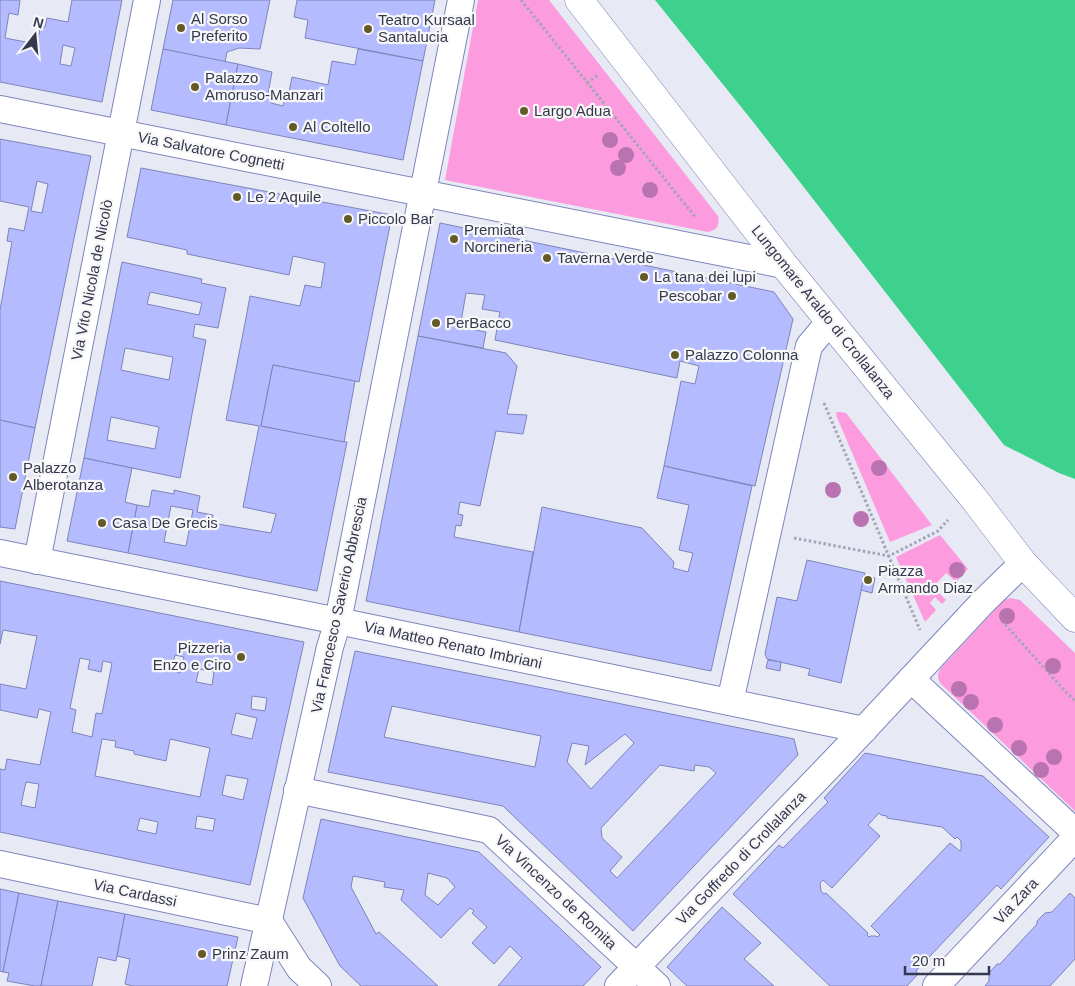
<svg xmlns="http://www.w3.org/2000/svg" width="1075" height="986" viewBox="0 0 1075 986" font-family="Helvetica,sans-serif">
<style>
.green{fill:#fc9cdf}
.water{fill:#3ed18e}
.building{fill:#b4bcff;stroke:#7e84bb;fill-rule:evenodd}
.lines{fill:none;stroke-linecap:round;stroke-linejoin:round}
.street-casing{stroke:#7f85bc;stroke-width:28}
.secondary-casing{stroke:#7f85bc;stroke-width:29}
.path{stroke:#a2a5b5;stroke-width:3;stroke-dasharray:2.5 2.5;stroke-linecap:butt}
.street{stroke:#fff;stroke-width:26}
.secondary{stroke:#fff;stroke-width:28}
.tree{fill:#b973b0}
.poi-dot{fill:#645a27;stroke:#f7f7f7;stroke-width:2}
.labels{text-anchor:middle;stroke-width:4.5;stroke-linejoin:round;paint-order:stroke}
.poi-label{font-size:15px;fill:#35384f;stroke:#f7f7f7;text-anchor:start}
.street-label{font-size:15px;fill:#35384f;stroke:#f7f7f7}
</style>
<rect width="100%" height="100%" fill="#e7e9f5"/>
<!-- green -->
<g class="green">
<path d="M478,0H549L718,216C720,226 717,230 708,232L445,180Z"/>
<polygon points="837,412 840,412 846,413 932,525 890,542 836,415"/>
<polygon points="940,535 968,569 956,582 946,573 933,587 946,600 942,604 935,597 930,603 936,610 925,622 896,557"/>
<path d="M1010,598L1020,600L1075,653V811L940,683C937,677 937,674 941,668L1004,600Z"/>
</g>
<!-- water -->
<polygon class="water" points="655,0 1075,0 1075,479 1059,473 1004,445 754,123"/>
<!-- building -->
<g class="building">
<path d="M0,0H20L18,15L9,13L5,38L31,43L32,34L39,35L40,26L45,27L47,18L68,22L72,0H122L102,102L0,82ZM63,45L75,48L71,66L60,64Z"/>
<polygon points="173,0 270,0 260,49 239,48 227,52 225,62 163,49"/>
<polygon points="297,0 435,0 423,61 305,38 308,20 294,17"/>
<polygon points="163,49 238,64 226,125 151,110"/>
<polygon points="358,49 423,61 403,160 226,125 238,64 272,72 268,94 272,95 271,103 283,106 285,98 288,98 292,77 328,85 332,61 355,65"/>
<path d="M0,139L91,156L35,428L0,420V310L12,242L7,241L9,228L24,231L29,207L0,201ZM37,181L48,184L42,213L31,211Z"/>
<path d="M141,168L392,215L359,382L273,365L261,426L347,442L317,591L128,553L137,505L149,507L152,490L174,494V490L200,496L197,512L213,515L212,523L271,533L276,514L243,507L259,426L226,420L246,318L250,296L300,306L305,285L321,288L325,263L293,256L289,275L187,254V250L127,237ZM171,506L193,510L186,546L164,542Z"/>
<polygon points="440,223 774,292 793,319 755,486 664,466 681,381 695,384 699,366 680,361 677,378 495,340 500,312 482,309 485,295 466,293 460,327 486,332 483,348 418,336"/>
<path d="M122,262L202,279L201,283L226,288L218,328L195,324L193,337L206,340L180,478L84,458ZM150,292L202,303L199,315L147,304ZM125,348L173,357L169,380L121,370ZM111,417L159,427L155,449L107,440Z"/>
<polygon points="418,336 506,353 517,366 507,414 527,415 523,434 496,431 480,506 460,502 458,514 463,515 461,526 456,525 454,537 533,552 519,632 366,601"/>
<polygon points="273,365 355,381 344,442 261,426"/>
<polygon points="0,420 35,428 15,529 0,527"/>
<polygon points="84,458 132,468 125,502 137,505 128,553 67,541"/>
<polygon points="664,466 752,486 711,671 519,632 542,507 642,528 674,562 673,568 688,572 693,553 679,550 689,505 657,498"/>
<polygon points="807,560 865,573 841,683 808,675 810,669 767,659 765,654 777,597 797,601"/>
<polygon points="864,576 875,578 872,593 861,590"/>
<path d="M0,581L304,642L250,885L0,832V769L5,770L7,759L40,765L51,712L39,709L37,718L0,710V684L26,689L37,636L3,630L0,644ZM175,655L184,657L180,673L171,671ZM80,658L90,660L88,669L101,672L103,661L112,663L102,714L96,713L92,737L72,732L76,710L70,708ZM199,669L214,672L212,685L196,682ZM252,696L267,698L265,711L251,709ZM236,713L257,718L252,739L231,734ZM102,739L116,741L115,747L134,751V754L166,761L170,739L210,748L200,797L95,776ZM226,775L248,779L243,800L222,795ZM26,782L39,784L35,808L21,805ZM197,816L215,819L213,831L195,828ZM140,818L158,822L156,834L137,830Z"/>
<path d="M355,651L533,686L794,739L798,755L633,931L503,806L328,772ZM392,706L541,736L535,767L384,737ZM625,734L634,743L591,789L567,762L572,743L589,746L585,765ZM660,765L694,771L695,765L709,767L716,773L617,878L610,871L622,857L602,838L601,828Z"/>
<polygon points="768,660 781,662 780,671 766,668"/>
<path d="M865,753L983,776L1049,837L1001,889L997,885L916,971L918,974L907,986H830L733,894L779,845L783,848L828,802L824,798ZM879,813L881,815L887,816V818L942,827L955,839L957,837L961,841V850L960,851L950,843L871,926L880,935L877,937L876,936H870L869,937L867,935L868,933L826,893L824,894L821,891L820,883L823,880L832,888L880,836L868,825Z"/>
<path d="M321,819L479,852L601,967L583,986H498L522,958L510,946L494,964L472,943L487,927L472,913L474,911L470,908L441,938L401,900L404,890L384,887L385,882L353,876L351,887L376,934L379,932L438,986H361L340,966L303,898ZM428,873L447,878L455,887L438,905L425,895Z"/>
<polygon points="0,889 19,893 3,972 0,971"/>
<polygon points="19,893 58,901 41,986 35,986 7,981 9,973 3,972"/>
<polygon points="1070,893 1075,898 1075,959 1050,986 985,986 989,981 989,973 997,964 1000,964 1037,924 1037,921 1045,913 1052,912"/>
<polygon points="58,901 125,914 116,961 98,957 92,986 41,986"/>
<polygon points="722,907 761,943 744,959 774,986 687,986 667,967"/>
<polygon points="125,914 238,937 227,986 133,986 125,984 130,959 117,956"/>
</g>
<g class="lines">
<defs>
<g id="street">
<polyline points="0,109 784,265"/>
<polyline points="0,553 338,621 864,730"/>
<polyline points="37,561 147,0"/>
<polyline points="911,679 1075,832"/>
<polyline points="730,702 809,346 830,321"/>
<polyline points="297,790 489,830 657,986"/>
<polyline points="0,864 269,921 299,968 318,986"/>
<polyline points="254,986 330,647 338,621 461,0"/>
<polyline points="618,986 843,752 983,602 1023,563"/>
<polyline points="936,986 1075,838"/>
</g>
<polyline id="secondary" points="579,0 784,265 975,500 1023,563 1075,618"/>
</defs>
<!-- street casing -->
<use href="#street" class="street-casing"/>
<!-- secondary casing -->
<use href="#secondary" class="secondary-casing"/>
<!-- path -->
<g class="path">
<polyline points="521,0 696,218"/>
<polyline points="587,83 598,75"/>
<polyline points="824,403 920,630"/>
<polyline points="794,538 889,556 938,531 948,520"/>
<polyline points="1002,621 1064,690 1075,701"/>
</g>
<!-- street -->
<use href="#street" class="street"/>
<!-- secondary -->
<use href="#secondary" class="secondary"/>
</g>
<!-- trees -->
<g class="tree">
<circle cx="610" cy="140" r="8"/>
<circle cx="626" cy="155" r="8"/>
<circle cx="618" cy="168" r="8"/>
<circle cx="650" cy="190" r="8"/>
<circle cx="879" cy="468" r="8"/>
<circle cx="833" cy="490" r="8"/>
<circle cx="861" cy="519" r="8"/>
<circle cx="957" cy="570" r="8"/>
<circle cx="1007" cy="616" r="8"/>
<circle cx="1053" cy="666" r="8"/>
<circle cx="959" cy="689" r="8"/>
<circle cx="971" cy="702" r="8"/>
<circle cx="995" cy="725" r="8"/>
<circle cx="1019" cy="748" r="8"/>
<circle cx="1054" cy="757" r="8"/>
<circle cx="1041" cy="770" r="8"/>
</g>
<!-- markers -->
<g class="poi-dot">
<circle cx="181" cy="28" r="5"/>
<circle cx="368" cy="29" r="5"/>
<circle cx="195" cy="87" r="5"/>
<circle cx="524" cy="111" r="5"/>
<circle cx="293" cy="127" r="5"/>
<circle cx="237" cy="197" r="5"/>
<circle cx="348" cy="219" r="5"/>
<circle cx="454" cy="239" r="5"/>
<circle cx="547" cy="258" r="5"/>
<circle cx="644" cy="277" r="5"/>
<circle cx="732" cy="296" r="5"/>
<circle cx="436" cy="323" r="5"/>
<circle cx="675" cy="355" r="5"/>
<circle cx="13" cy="477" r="5"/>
<circle cx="102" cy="523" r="5"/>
<circle cx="868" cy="580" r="5"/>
<circle cx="241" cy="657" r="5"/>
<circle cx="202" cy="954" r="5"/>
</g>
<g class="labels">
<!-- poi labels -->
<g class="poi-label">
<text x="191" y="24">Al Sorso<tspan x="191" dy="17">Preferito</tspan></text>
<text x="378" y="25">Teatro Kursaal<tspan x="378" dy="17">Santalucia</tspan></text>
<text x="205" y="83">Palazzo<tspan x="205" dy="17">Amoruso-Manzari</tspan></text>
<text x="534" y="116">Largo Adua</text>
<text x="303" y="132">Al Coltello</text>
<text x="247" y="202">Le 2 Aquile</text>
<text x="358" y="224">Piccolo Bar</text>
<text x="464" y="235">Premiata<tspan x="464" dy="17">Norcineria</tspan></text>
<text x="557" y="263">Taverna Verde</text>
<text x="654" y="282">La tana dei lupi</text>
<text x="722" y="301" text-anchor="end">Pescobar</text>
<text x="446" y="328">PerBacco</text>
<text x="685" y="360">Palazzo Colonna</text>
<text x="23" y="473">Palazzo<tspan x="23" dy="17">Alberotanza</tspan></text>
<text x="112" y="528">Casa De Grecis</text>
<text x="878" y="576">Piazza<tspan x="878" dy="17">Armando Diaz</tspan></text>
<text x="231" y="653" text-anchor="end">Pizzeria<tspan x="231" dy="17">Enzo e Ciro</tspan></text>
<text x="212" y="959">Prinz Zaum</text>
</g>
<!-- street labels -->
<g class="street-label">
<text transform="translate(211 151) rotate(11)" y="5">Via Salvatore Cognetti</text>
<text transform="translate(92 280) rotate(-79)" y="5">Via Vito Nicola de Nicolò</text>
<text transform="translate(823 312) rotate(51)" y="5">Lungomare Araldo di Crollalanza</text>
<text transform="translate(339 605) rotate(-78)" y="5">Via Francesco Saverio Abbrescia</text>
<text transform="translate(453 645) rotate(12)" y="5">Via Matteo Renato Imbriani</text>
<text transform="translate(741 858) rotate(-46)" y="5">Via Goffredo di Crollalanza</text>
<text transform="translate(556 892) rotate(43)" y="5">Via Vincenzo de Romita</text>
<text transform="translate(135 893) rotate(12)" y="5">Via Cardassi</text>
<text transform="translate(1016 901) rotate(-47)" y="5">Via Zara</text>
</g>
</g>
<!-- north arrow -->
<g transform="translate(35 35) rotate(16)" stroke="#f7f7f7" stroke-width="4" paint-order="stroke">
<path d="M0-4L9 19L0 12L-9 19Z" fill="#35384f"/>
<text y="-8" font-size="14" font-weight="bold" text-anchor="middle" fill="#35384f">N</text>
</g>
<!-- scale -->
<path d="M905 966v8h84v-8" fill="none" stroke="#35384f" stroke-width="2.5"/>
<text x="912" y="966" font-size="15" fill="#35384f" stroke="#f7f7f7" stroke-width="4" paint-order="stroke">20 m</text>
</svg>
